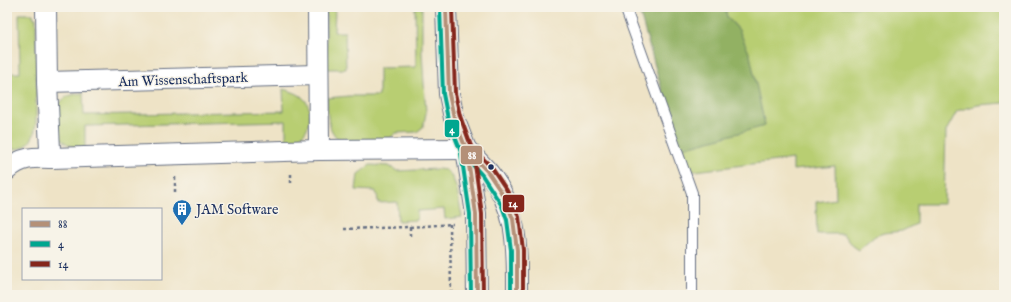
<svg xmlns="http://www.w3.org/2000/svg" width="1011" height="302" viewBox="0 0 1011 302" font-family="'IM FELL English',serif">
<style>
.green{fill:#b8ce72;stroke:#6a7e68}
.forest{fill:#92b164;stroke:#567061}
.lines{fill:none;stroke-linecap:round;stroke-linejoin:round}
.service-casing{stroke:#656e82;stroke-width:12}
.minor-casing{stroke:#656e82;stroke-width:22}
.path{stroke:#656e82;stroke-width:2.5;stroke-dasharray:3 3;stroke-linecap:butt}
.service{stroke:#fff;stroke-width:10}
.minor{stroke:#fff;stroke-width:20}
.bus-1-casing{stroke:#f7f3e8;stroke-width:7}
.bus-2-casing{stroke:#f7f3e8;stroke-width:7}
.bus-3-casing{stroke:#f7f3e8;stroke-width:7}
.bus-1{stroke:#b49078;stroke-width:4}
.bus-2{stroke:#00a68f;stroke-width:4}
.bus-3{stroke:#85261c;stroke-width:4}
.bus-dot{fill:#1b2f5e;stroke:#f7f3e8;stroke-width:1.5}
.labels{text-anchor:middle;stroke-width:3;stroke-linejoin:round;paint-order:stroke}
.street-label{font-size:14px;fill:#1b2f5e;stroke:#f7f3e8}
.poi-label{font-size:14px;fill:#1b2f5e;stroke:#f7f3e8;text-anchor:start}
.line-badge{stroke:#f7f3e8;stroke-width:1.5}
.badge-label{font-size:11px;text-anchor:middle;font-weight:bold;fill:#fff}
</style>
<rect width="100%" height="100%" fill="#f7f3e8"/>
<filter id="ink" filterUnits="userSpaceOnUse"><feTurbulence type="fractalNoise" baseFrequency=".025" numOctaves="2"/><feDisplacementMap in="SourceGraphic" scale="8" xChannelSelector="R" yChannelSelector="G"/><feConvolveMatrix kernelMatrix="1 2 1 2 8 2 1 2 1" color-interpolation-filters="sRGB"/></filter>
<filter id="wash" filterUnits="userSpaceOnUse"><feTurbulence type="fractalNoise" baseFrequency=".012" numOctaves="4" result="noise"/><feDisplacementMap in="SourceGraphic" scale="16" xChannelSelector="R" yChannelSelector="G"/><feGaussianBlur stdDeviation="0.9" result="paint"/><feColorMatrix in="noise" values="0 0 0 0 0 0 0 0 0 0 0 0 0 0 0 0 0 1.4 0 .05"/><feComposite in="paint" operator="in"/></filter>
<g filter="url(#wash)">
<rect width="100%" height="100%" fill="#eee3c6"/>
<!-- green -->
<g class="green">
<path d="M415,7H422V53L426,113L424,123L423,127L418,131L416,132L396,133L388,140L341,141C326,131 328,114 327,98L349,96H379V68L416,67Z"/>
<polygon points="725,7 1004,7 1004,103 978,105 957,111 946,131 944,204 916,204 916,224 902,231 884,233 875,236 859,250 853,246 844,234 817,234 816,202 836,199 835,166 793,170 793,159 687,172 679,149 765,125 739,30 727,17"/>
<polygon points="326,10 335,10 334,32 345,32 346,69 326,69"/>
<path d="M19,14H33L34,18H36C36,48 37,77 36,107C36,117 37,131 31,140C25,150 17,149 7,149V73H20Z"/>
<path d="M283,89C290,91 298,93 303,98C315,109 311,130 298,139C295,141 291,141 286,142V121L85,126V148C75,148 63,145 58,134C56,129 57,114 56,108C64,96 69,95 83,93L84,115L284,111Z"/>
<polygon points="370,165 389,166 397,171 438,169 446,170 450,174 454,181 457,190 462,217 445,219 444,209 417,211 417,220 398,221 397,202 378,203 377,194 375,191 356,190 358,174"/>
</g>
<!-- forest -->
<polygon class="forest" points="638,7 725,7 727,17 739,30 750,55 765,126 679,149"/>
</g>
<g filter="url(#ink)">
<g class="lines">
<defs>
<polyline id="service" points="625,7 692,193 692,295"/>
<g id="minor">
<polyline points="46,7 47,82 318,75"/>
<polyline points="318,7 319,150"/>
<polyline points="446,7 449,94 454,118 466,149 476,214 477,295"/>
<polyline points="47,82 50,150 51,158"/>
<path d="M466,149C473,156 481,164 488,172C519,210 517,248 517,295"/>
<path d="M7,170C20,157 34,157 51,158L319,150L466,149"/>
</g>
</defs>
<!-- service casing -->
<use href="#service" class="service-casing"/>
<!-- minor casing -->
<use href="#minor" class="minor-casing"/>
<!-- path -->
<g class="path">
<polyline points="291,174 291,183"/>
<polyline points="175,177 175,194"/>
<polyline points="450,224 451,295"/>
<polyline points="344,229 410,227 453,224"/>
<polyline points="410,236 410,227"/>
</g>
<!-- service -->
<use href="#service" class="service"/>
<!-- minor -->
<use href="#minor" class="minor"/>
<defs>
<g id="bus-1">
<polyline points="446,7 449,94 454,118 466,149 487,171 501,192 507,203 513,219 517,250 517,295"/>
<polyline points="467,152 476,214 477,295"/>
</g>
<g id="bus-2">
<polyline points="440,7 443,94 448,119 461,152 482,175 502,206 507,220 511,250 511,295"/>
<polyline points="461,153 470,214 471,295"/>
</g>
<g id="bus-3">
<polyline points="452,7 455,93 460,116 471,146 492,168 506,189 512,200 519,217 523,250 523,295"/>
<polyline points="473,151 482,214 483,295"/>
</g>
</defs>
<!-- bus-1 casing -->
<use href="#bus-1" class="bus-1-casing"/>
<!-- bus-2 casing -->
<use href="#bus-2" class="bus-2-casing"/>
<!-- bus-3 casing -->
<use href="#bus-3" class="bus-3-casing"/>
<!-- bus-1 -->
<use href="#bus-1" class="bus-1"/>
<!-- bus-2 -->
<use href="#bus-2" class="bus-2"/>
<!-- bus-3 -->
<use href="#bus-3" class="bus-3"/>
</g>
</g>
<!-- icons -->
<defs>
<symbol id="building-pin" viewBox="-11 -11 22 30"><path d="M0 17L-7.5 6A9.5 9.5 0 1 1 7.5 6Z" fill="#1f6fb2" stroke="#f7f3e8"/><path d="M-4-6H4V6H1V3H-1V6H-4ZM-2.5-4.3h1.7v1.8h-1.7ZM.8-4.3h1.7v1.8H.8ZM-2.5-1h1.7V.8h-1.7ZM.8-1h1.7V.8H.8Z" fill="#fff"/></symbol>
</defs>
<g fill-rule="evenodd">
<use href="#building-pin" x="171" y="198" width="22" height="30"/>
</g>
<!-- markers -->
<circle class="bus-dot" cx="491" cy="167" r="3.5"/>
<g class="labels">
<!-- street labels -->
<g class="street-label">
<text transform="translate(183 79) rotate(-2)" y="5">Am Wissenschaftspark</text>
</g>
<!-- poi labels -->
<g class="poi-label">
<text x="196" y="214">JAM Software</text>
</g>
</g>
<g class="line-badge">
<rect x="444" y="119" width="16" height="19" rx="4" fill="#00a68f"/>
<rect x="460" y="145" width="23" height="20" rx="4" fill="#b49078"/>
<rect x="502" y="194" width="23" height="19" rx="4" fill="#85261c"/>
</g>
<g class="badge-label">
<text x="452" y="133">4</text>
<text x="472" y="159">88</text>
<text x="513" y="207">14</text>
</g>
<!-- margin -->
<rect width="1011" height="302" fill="none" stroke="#f7f3e8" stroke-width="24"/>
<!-- legend -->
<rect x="22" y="208" width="140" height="72" fill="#f7f3e8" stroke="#9fa5b1"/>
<rect x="30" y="221" width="20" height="6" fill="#b49078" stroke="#9fa5b1"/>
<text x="58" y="228" font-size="12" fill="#1b2f5e">88</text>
<rect x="30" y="241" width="20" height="6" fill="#00a68f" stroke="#9fa5b1"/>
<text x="58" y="248" font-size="12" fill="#1b2f5e">4</text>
<rect x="30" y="261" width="20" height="6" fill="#85261c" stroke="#9fa5b1"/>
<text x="58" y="268" font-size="12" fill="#1b2f5e">14</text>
</svg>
